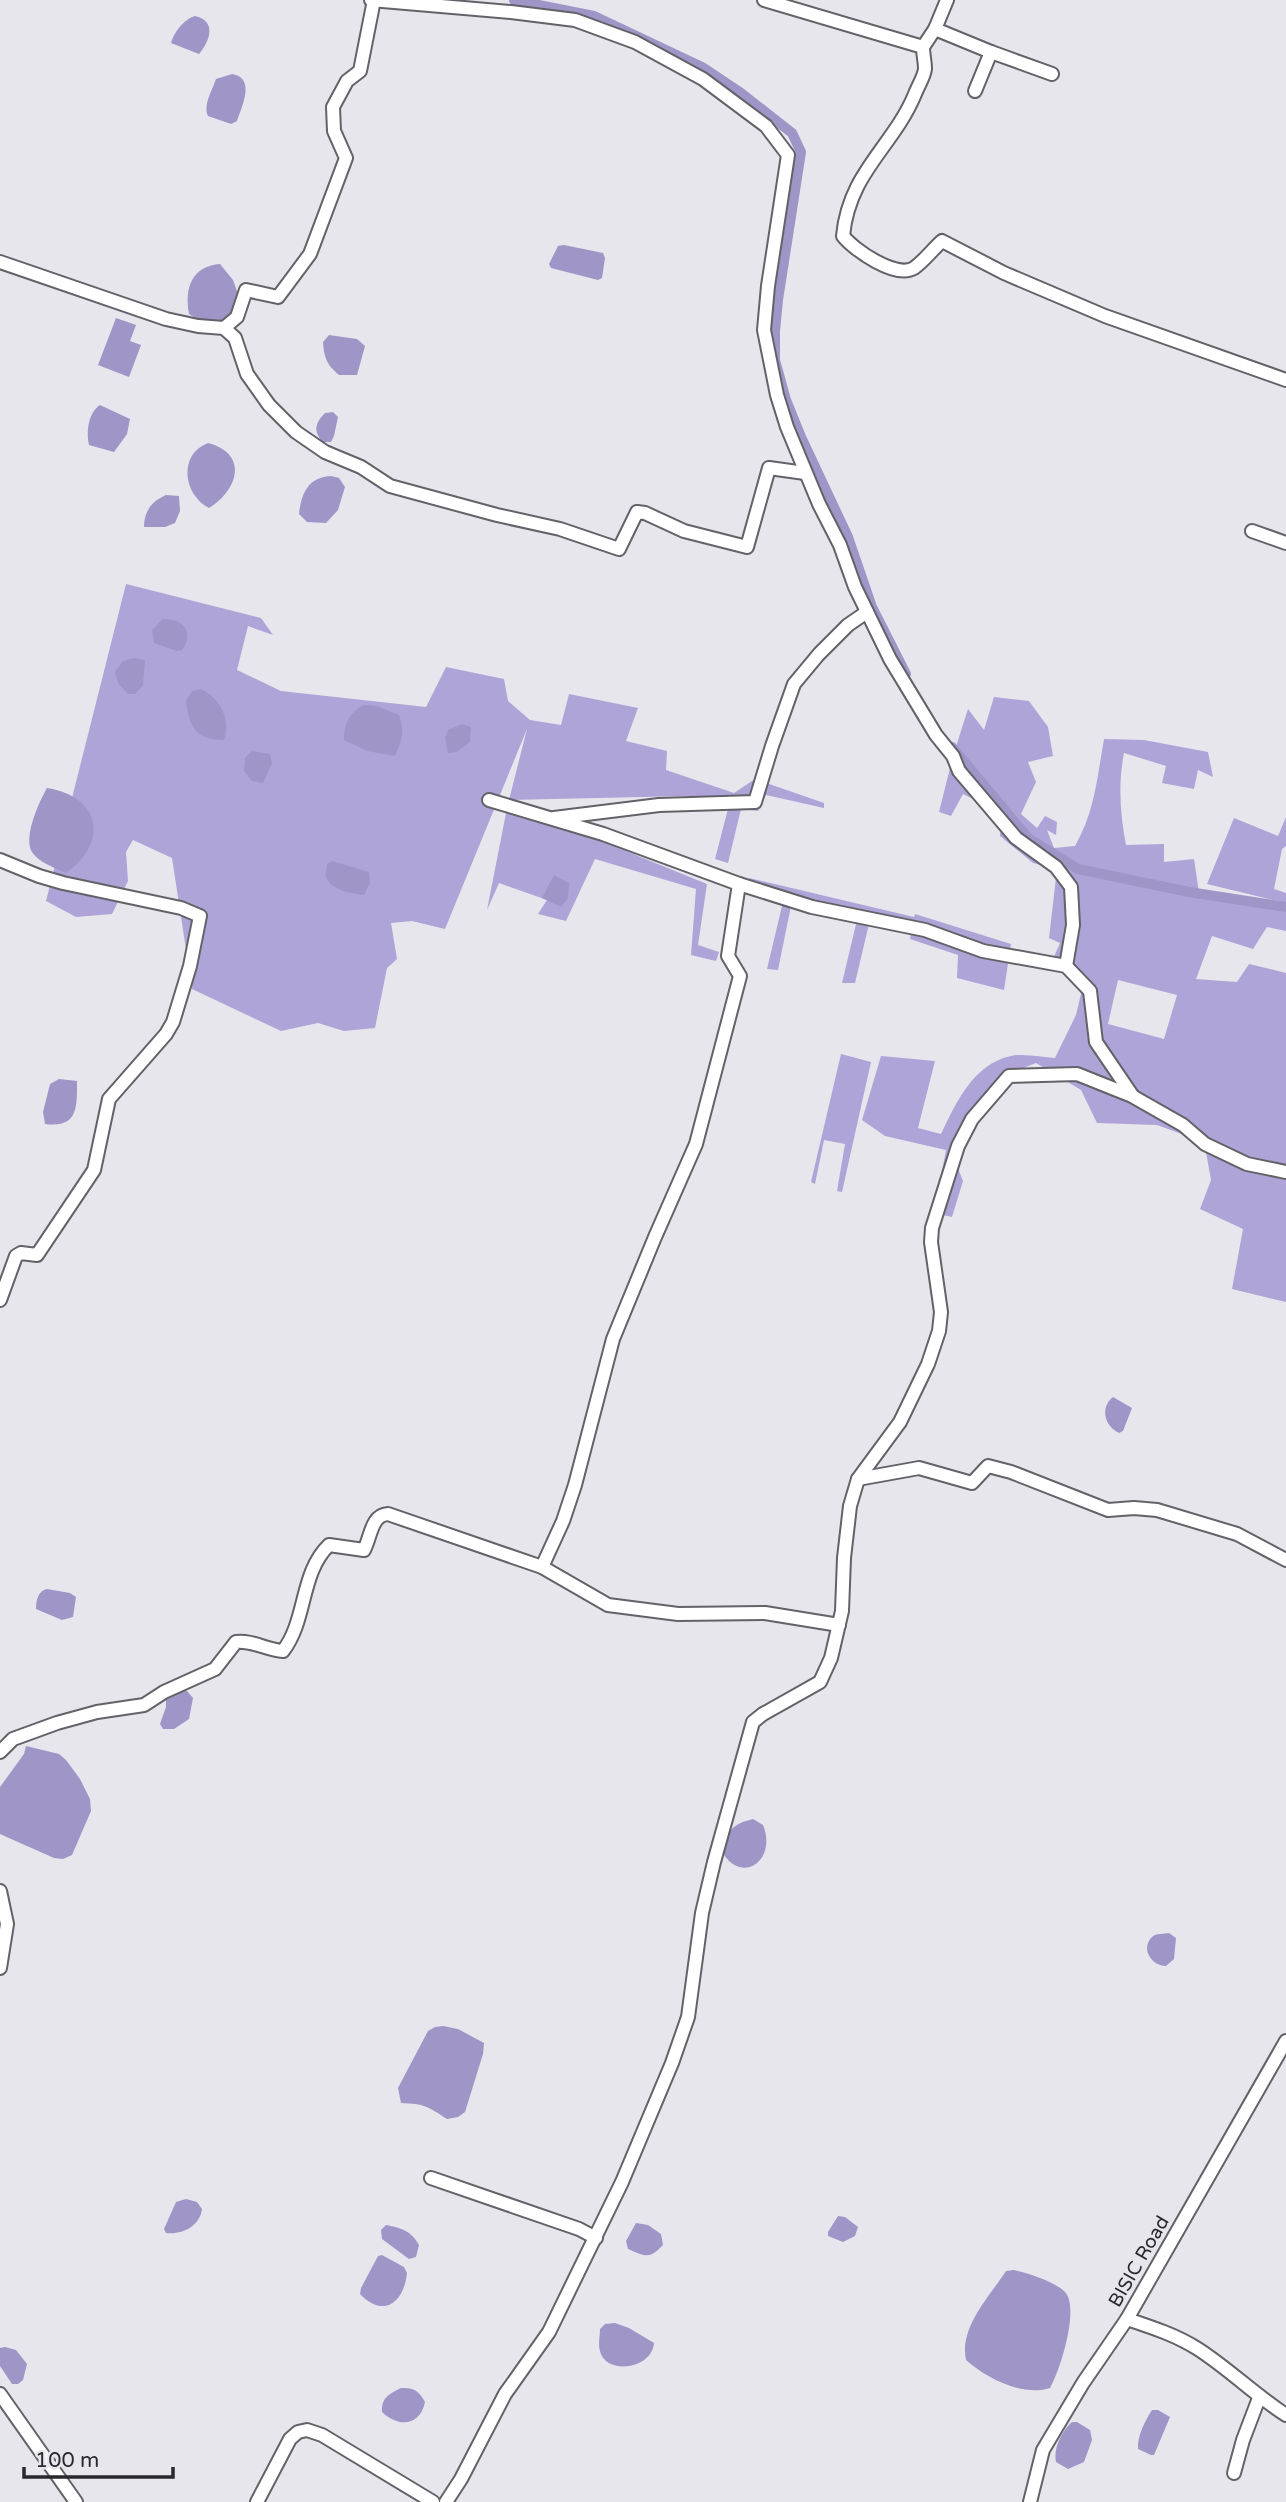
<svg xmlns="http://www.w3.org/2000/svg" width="1286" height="2502" viewBox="0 0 1286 2502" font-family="'Varela Round',sans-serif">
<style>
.forest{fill:#afa4d7;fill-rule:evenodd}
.water{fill:#9f95c7}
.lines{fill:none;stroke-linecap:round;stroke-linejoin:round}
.canal{stroke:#9f95c7;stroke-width:10}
.minor-casing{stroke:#636268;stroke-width:16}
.minor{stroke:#fff;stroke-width:12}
.labels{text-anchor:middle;stroke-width:7;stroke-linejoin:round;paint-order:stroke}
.street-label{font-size:19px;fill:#29292b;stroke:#e7e6ed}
</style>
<rect width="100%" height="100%" fill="#e7e6ed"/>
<!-- forest -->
<g class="forest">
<polygon points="126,584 261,618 273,635 248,626 237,670 281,691 426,707 446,667 504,679 508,701 530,720 561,725 569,694 638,708 626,741 667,751 666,770 734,793 755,779 824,803 824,808 766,795 758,811 741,809 728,863 715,859 729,805 688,796 509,800 527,729 445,929 412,921 391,923 397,959 387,968 375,1028 344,1031 318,1023 281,1031 192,989 172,858 133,840 126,852 128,881 112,914 76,917 46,901"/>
<path d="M994,697L1029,701L1048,727L1053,756L1028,762L1036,782L1021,814L1037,828L1045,816L1057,822L1056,835L1047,830L1054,848L1075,846C1095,811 1097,778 1104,739L1144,740L1208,752L1213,777L1198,770L1194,789L1162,783L1166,766L1124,753C1118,784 1120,814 1126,845L1164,844V862L1194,859L1199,893L1286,907V931L1267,927L1253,949L1212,936L1196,979L1237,982L1249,964L1286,973V1172L1157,1125L1097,1123L1081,1090L1036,1063L1005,1075L993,1095L973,1107L961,1129L965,1147L956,1163L963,1181L952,1217L934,1213L946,1150L885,1136L862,1120L881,1056L935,1061L918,1128L941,1134C956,1103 973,1064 1011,1056C1024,1053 1041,1057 1055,1058L1076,1015L1084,981L1068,955L1053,959L1060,943L1049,938L1057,869L1033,863L1000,836L1001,823L975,800L963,794L951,816L939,812L953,756L968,709L984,730ZM1118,980L1177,995L1164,1039L1108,1024Z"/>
<polygon points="508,803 707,884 698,945 719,952 716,961 691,955 696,889 595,859 566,921 538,914 547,900 499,883 487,910"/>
<polygon points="1286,817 1286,846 1282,849 1274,889 1286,893 1286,903 1207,884 1234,818 1278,836"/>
<polygon points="749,878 914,917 915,914 1011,944 1004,990 957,978 958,955 910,939 911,933 869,924 855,983 842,983 856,924 792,901 778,970 767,969 782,906 754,886"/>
<polygon points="841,1054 871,1062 842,1192 837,1191 845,1144 824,1140 815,1184 811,1182"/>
<polygon points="1205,1146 1286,1176 1286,1302 1232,1289 1243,1229 1200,1209 1211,1180"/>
</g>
<!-- water -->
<g class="water">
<path d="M195,16C217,21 210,41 199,54L171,43C174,32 184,19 195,16Z"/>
<path d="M232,74C256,78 242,106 237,121L231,124L208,116C203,105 212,91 216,79Z"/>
<polygon points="564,245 603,253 605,258 602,278 598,280 551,268 549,264 558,246"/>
<path d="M220,264L233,280L239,297L233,313L225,324L195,318L189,314C184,288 192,266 220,264Z"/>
<polygon points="116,318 136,325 130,341 141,345 129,377 98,365"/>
<path d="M329,335L357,339L365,346L357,375H339C327,365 324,358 323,342Z"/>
<path d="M100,405L130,419L127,434L114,452L89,445C86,432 88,413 100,405Z"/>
<path d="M333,412L338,417L334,436L331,442H323C312,431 316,422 325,413Z"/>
<path d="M208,443C249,454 238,490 209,508C183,495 178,454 208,443Z"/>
<path d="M331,476L339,478L345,487L338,510L326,523L307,522L299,514C301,494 308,477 331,476Z"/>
<path d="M166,495L179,496L180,511L175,523L165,527H144C144,511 152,501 166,495Z"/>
<path d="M163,619C183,619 195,632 182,650L177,651L154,643L152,630Z"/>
<polygon points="134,658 145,660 143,685 135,694 128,694 118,683 115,672 123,661"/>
<path d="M201,689C220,698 231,719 224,740C196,740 189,727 186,701L192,691Z"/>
<path d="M364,705L377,706L399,715C405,731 402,740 395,756L367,751L344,740C343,725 350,711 364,705Z"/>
<polygon points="462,724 471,727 470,742 457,752 448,753 445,738 448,730"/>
<polygon points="252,751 270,754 272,763 263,783 252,781 244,771 245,758"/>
<path d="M47,788C100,796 110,842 66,873C56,868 39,863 32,852C23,837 39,802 47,788Z"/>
<path d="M332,861L369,872L370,883L364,895C353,894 330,890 326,877C325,873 327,868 327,864Z"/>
<polygon points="554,875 569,883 568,898 561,907 542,898"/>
<path d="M59,1079L77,1081C77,1108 78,1128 45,1124L43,1112L50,1084Z"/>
<path d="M1113,1397L1132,1408L1123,1431L1119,1433C1104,1426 1100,1407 1113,1397Z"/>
<path d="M47,1589L70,1593L76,1597L73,1617L62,1620L36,1609C36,1600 38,1591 47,1589Z"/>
<polygon points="182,1690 187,1691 193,1698 189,1719 174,1729 163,1729 160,1724 166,1707 166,1698"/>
<polygon points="26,1746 59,1754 66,1760 80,1779 90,1799 91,1811 72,1855 63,1859 54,1858 0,1834 0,1787 24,1754"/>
<path d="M753,1819L763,1825C777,1859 744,1884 724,1855C723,1833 732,1824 753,1819Z"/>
<path d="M1169,1933L1176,1938L1174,1959L1166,1966C1152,1966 1140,1949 1152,1937C1156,1933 1164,1934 1169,1933Z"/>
<path d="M443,2026L458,2029L484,2043L483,2054L465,2112L458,2117L447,2119C427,2106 425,2104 401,2103L398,2088L428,2031L435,2027Z"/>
<path d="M186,2199L197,2202L202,2209C200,2226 182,2235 166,2233L164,2229L176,2202Z"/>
<polygon points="838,2216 845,2217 858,2227 855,2236 843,2242 828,2236 828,2232"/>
<path d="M636,2223L648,2225L661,2234L663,2245C649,2260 645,2256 628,2249L626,2241Z"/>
<path d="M386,2225C402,2228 411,2231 419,2245L416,2257L409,2259L382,2239L381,2230Z"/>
<path d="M382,2255L404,2267L407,2273C404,2302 384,2319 360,2294L361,2288L378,2256Z"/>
<path d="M1014,2270C1028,2273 1056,2282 1065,2292C1080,2308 1060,2371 1050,2388C1023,2397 986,2378 966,2360C959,2328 989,2297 1006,2271Z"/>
<path d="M615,2323L629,2328L654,2343C652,2370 605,2375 600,2351C598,2344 600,2335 600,2329L605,2324Z"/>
<polygon points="5,2347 16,2350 27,2364 23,2380 18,2384 12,2384 0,2366 0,2348"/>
<path d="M401,2388C414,2388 418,2390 425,2402C420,2426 399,2428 382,2412C381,2398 389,2394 401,2388Z"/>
<path d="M1152,2410H1158L1170,2417L1154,2455H1151L1138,2449C1137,2436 1145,2421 1152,2410Z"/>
<path d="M1072,2422H1077L1090,2430L1092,2440L1084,2462L1068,2469L1056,2462C1053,2448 1062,2431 1072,2422Z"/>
</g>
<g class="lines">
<!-- canal -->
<g class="canal">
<polyline points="514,0 594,16 702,67 741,93 792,133 801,152 778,300 775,331 775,360 786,400 801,437 848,537 872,607 906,674"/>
<polyline points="952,747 1028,838 1078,869 1189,892 1286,907"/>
</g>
<defs>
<g id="minor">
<polyline points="371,0 511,12 575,20 635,42 703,79 766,126 788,155 768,286 764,330 777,395 787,427 819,504 840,545 855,587 890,659 936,735 953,756 959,771 1016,838 1056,867 1071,887 1073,925 1066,966"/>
<path d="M764,0L923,47C923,54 925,62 925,69C924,77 918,86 915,94C893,147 849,172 843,236C854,250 896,279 914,268C924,261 933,249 942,241L1004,273L1105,316L1286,380"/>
<polyline points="935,29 991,52 1052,74"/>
<polyline points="923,47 935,29 947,0"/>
<polyline points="975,91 991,52"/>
<polyline points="0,262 166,319 198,326 224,328 235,338 247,374 269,405 296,432 325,452 361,467 390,486 497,515 560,529 619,549 637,512 645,513 684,531 747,547 769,468 805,473"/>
<polyline points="224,328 237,317 246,290 278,297 310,254 346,158 334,131 333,107 347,81 360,71 374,0"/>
<polyline points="1252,531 1286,543"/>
<polyline points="489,800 603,834 739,884 812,907 925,930 983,951 1066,966 1090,991 1096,1042 1132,1095"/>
<polyline points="554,818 659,805 755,802 772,746 794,684 819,654 848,625 867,612"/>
<polyline points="0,860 39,876 63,883 181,908 200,916 190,966 173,1022 166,1034 109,1099 94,1170 37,1255 21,1253 16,1256 0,1300"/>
<polyline points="858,1479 919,1468 972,1483 988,1466 1011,1472 1108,1510 1134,1508 1157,1510 1237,1534 1286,1560"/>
<polyline points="542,1567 563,1521 575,1485 613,1339 655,1237 696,1144 740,976 728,956 739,884"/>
<path d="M0,1752L13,1739L57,1723L97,1712L144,1705L164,1692L215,1669L236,1642C252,1640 267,1650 283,1651C307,1620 300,1573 329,1545L364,1550C371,1537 371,1515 388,1514L542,1567L608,1605L678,1614L765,1613L839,1625"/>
<polyline points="0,1891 7,1924 0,1968"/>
<polyline points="431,2178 579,2229 596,2238"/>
<path d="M1127,2319C1151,2327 1176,2335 1198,2349C1229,2369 1255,2395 1286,2415"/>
<polyline points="0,2394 76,2502"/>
<polyline points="1234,2473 1243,2440 1259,2398"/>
<polyline points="257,2502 290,2439 298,2432 307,2430 322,2435 433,2502"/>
<polyline points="446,2502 461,2479 505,2394 549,2332 622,2182 672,2063 688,2017 702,1913 714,1862 753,1722 763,1714 820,1682 831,1658 842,1611 844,1558 850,1506 858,1479 900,1422 928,1364 939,1331 941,1312 931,1242 932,1228 958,1146 972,1119 1009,1076 1077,1074 1132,1096 1183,1125 1205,1144 1247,1164 1286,1172"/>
<polyline points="1030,2502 1043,2450 1083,2383 1127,2319 1286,2041"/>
</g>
</defs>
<!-- minor casing -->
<use href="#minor" class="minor-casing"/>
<!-- minor -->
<use href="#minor" class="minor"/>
</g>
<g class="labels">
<!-- street labels -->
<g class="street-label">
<text transform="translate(1138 2261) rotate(-60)" y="7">BISIC Road</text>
</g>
</g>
<!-- scale -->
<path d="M24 2467v10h149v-10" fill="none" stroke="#29292b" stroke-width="3.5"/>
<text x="35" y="2467" font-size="21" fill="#29292b" stroke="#e7e6ed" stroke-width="5" paint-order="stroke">100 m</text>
</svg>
